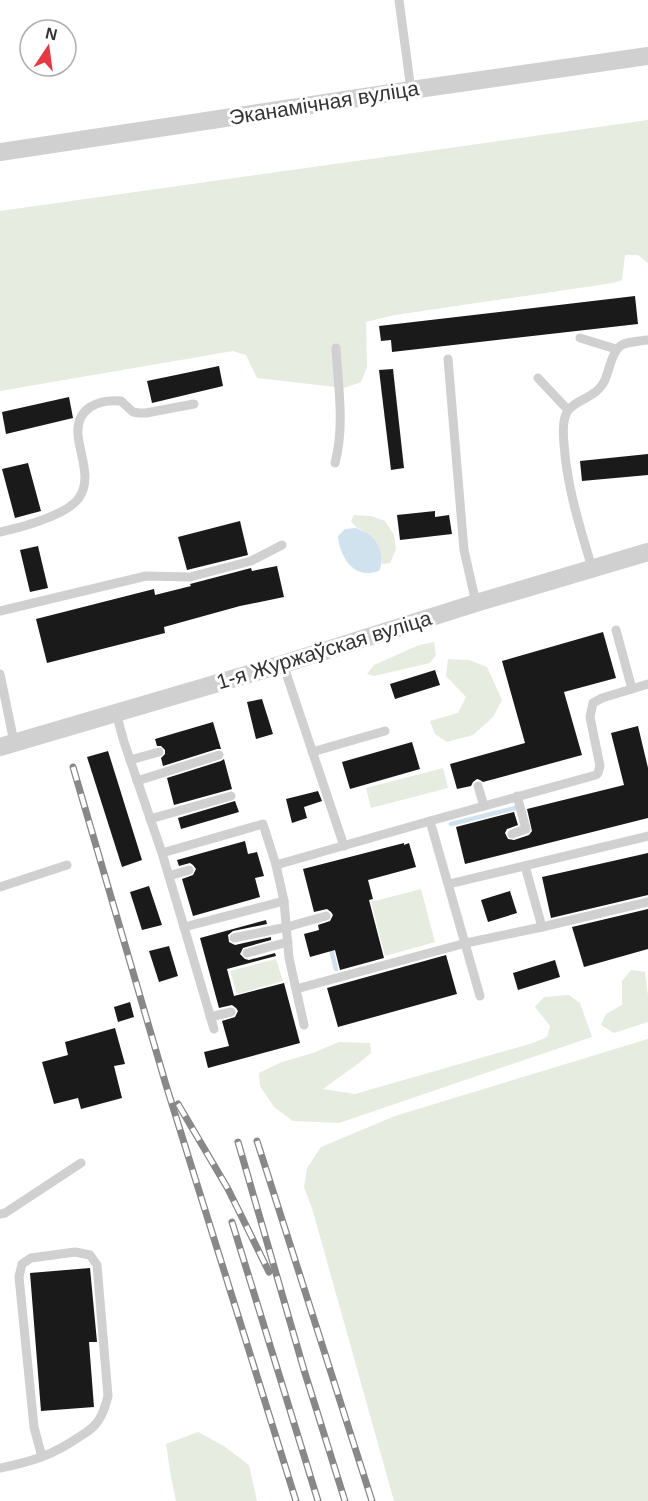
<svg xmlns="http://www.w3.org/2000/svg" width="648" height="1501" viewBox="0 0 648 1501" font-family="Arial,sans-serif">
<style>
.green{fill:#e6ecdf}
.water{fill:#cfe2ee}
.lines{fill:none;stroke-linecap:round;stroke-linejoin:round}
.stream{stroke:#cfe2ee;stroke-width:4.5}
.building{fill:#1a1a1a}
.lane{stroke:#d0d0d0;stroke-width:9}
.street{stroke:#d0d0d0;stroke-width:18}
.rail-casing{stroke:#888;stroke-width:7}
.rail{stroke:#fff;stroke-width:4.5;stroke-dasharray:14;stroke-linecap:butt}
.labels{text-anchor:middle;stroke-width:6;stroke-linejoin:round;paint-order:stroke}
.street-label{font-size:21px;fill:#333;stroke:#fff}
</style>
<rect width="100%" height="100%" fill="#fff"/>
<!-- green -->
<g class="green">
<polygon points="648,120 648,263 638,255 625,255 622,280 613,283 395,315 366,322 367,367 361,382 344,388 257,378 246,355 233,351 0,391 0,211"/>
<path d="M354,515L371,516L385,521L394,535L396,549L390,563L382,564C380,550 378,543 366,533C360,528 356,529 351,521Z"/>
<polygon points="434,642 436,655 430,663 374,676 367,674 374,665 419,645"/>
<polygon points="448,659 469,660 487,667 502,700 493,717 473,735 447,742 435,734 430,721 458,713 466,697 446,676"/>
<polygon points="443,768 448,788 371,808 366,788"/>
<polygon points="421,889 435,942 385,956 371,902"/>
<polygon points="276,959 283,981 237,994 230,971"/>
<polygon points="631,970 645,972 648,996 648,1022 614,1033 601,1025 606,1014 622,1005 622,981"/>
<polygon points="569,995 580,1003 592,1037 339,1123 293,1121 274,1107 260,1086 259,1073 282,1062 313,1053 339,1042 370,1043 371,1053 359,1063 323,1089 355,1094 533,1043 547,1037 550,1026 535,1007 544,997"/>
<polygon points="648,1039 648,1501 394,1501 312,1208 304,1187 307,1168 321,1147 395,1116"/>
<polygon points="198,1432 224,1446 249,1465 257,1501 176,1501 171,1477 166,1444"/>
</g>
<!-- water -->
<path class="water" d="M356,528C362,531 369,533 373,538C381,547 384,561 379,571C375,572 372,573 368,573C350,574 339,552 338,536L345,529Z"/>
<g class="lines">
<!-- stream -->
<g class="stream">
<polyline points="451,824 515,808"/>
<polyline points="330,945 336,969"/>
</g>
</g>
<!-- building -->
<g class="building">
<polygon points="635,296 638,324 392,352 391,340 381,341 379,326"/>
<polygon points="219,366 223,386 152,403 147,381"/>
<polygon points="393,369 404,468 391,470 379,370"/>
<polygon points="69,397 73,418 6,434 2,412"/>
<polygon points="648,454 648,475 582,481 580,461"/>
<polygon points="28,463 41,511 15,518 2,469"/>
<polygon points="435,511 435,517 449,515 452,534 400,540 397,515"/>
<polygon points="240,521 248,555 187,570 178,537"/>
<polygon points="38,546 48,588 30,592 20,550"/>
<polygon points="277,566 284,597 240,606 164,627 165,633 47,663 36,619 154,589 155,595 191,586 190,584 251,568 252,571"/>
<polygon points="603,632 616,678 564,692 582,755 483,782 480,780 477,779 473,782 471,786 457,789 450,764 525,743 502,661"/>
<polygon points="435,670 440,685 395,699 390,684"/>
<polygon points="262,699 273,734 256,739 247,702"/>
<polygon points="213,722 221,749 217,749 163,766 161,758 165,754 165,750 161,746 157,746 155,739"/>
<polygon points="638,726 648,768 648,818 465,864 456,827 514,812 518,825 507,829 505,833 508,839 514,840 529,835 532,831 527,809 624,785 611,733"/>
<polygon points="412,742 420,769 350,789 342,762"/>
<polygon points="108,751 142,860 122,867 87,757"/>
<polygon points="224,759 232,789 174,805 167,778 221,761"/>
<polygon points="318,791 322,801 304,807 307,818 292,823 286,799"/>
<polygon points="235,801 239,812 181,829 178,818"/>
<polygon points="245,841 248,854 257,852 264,876 255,878 260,897 193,916 182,879 193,875 196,869 193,865 190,863 179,866 177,860"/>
<polygon points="404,843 404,845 409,843 416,867 368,880 373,899 369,900 384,958 340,970 335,950 310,957 304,934 319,930 318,925 330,921 333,915 331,912 327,909 314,912 303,869"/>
<polygon points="648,853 648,895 551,918 542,877"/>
<polygon points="149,886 162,925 142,930 130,892"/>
<polygon points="510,891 517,913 488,922 481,900"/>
<polygon points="648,909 648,949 584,967 572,927"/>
<polygon points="266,920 267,924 233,931 228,935 229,942 235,945 271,937 271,940 243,948 240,954 245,959 249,960 275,953 276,956 227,969 234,996 284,983 300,1043 208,1068 204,1052 229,1046 222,1021 235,1017 238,1011 236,1008 232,1005 219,1008 200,938"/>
<polygon points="169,946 178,976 159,982 149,951"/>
<polygon points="446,955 457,994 338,1027 327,988"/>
<polygon points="555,960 560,977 518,990 513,973"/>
<polygon points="130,1002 134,1017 118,1022 114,1007"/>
<polygon points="115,1028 125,1064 114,1066 122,1098 81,1109 78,1098 54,1104 42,1062 68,1055 65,1042"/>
<polygon points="90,1268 97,1342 89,1342 94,1407 41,1411 30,1273"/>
</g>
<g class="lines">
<!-- lane -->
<g class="lane">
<polyline points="399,0 411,90"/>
<polyline points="580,338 616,349"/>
<polyline points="448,359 464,550 476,603"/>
<polyline points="538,378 568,410"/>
<path d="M335,463C345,425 338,386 336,348"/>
<path d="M0,532C20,528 67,515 79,498C92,479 80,456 78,435C76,408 98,399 121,401L133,412L139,413H146L194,404"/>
<path d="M592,568C580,527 567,488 564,444C563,434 562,421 567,412C573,401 594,398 602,385C606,380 607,374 609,368C617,341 622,343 648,340"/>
<polyline points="0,611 146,576 190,577 251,561 282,545"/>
<polyline points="616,630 632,689"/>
<polyline points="283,664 344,846"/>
<polyline points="0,674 14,742"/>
<polyline points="116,713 124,742 162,853 184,927 284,901"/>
<polyline points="312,752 385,731"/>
<polyline points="130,760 159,752"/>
<polyline points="137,781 219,755"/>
<polyline points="478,786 484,806"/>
<polyline points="150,819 231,796"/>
<polyline points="430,821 596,775 598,773 600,766 590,717 593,703 602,698 648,684"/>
<polyline points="512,834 526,829 517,796"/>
<polyline points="162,853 263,824 276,865 284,901 289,958 304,1025"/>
<polyline points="276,865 430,821 480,996"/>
<polyline points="169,876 189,870"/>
<polyline points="449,884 648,836"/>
<polyline points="0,887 67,865"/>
<polyline points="184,927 214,1029"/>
<polyline points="542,927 648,902"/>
<polyline points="234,938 287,927 326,916"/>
<polyline points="247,953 288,942"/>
<polyline points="296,989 466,943 542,927 525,866"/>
<polyline points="210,1017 231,1012"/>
<polyline points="0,1214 5,1213 81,1163"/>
<path d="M0,1468C31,1462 53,1455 79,1437C84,1434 90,1430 94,1426C102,1418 105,1407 108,1396L97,1265L90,1255L75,1252L31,1258L22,1264L19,1277L34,1427L42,1457"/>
</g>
<!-- street -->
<g class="street">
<polyline points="0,152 411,90 648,56"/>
<polyline points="0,747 283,664 476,603 648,552"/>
</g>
<defs>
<g id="rail">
<polyline points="73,767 166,1085 296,1501"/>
<polyline points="178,1104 228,1189 269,1272"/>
<polyline points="257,1141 372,1501"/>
<polyline points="238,1142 304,1370 345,1501"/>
<polyline points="232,1222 318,1501"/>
</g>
</defs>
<!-- rail casing -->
<use href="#rail" class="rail-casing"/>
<!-- rail -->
<use href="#rail" class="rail"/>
</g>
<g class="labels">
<!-- street labels -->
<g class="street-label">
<text transform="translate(324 103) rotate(-9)" y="7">Эканамічная вуліца</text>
<text transform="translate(324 650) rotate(-17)" y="7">1-я Журжаўская вуліца</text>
</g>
</g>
<!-- north arrow -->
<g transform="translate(48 48) rotate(13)"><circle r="28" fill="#ffffff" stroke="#adadad" stroke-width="1.5"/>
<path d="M0-4.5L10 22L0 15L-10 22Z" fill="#e63946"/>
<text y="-9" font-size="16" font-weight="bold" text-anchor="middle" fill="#333333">N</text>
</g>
</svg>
